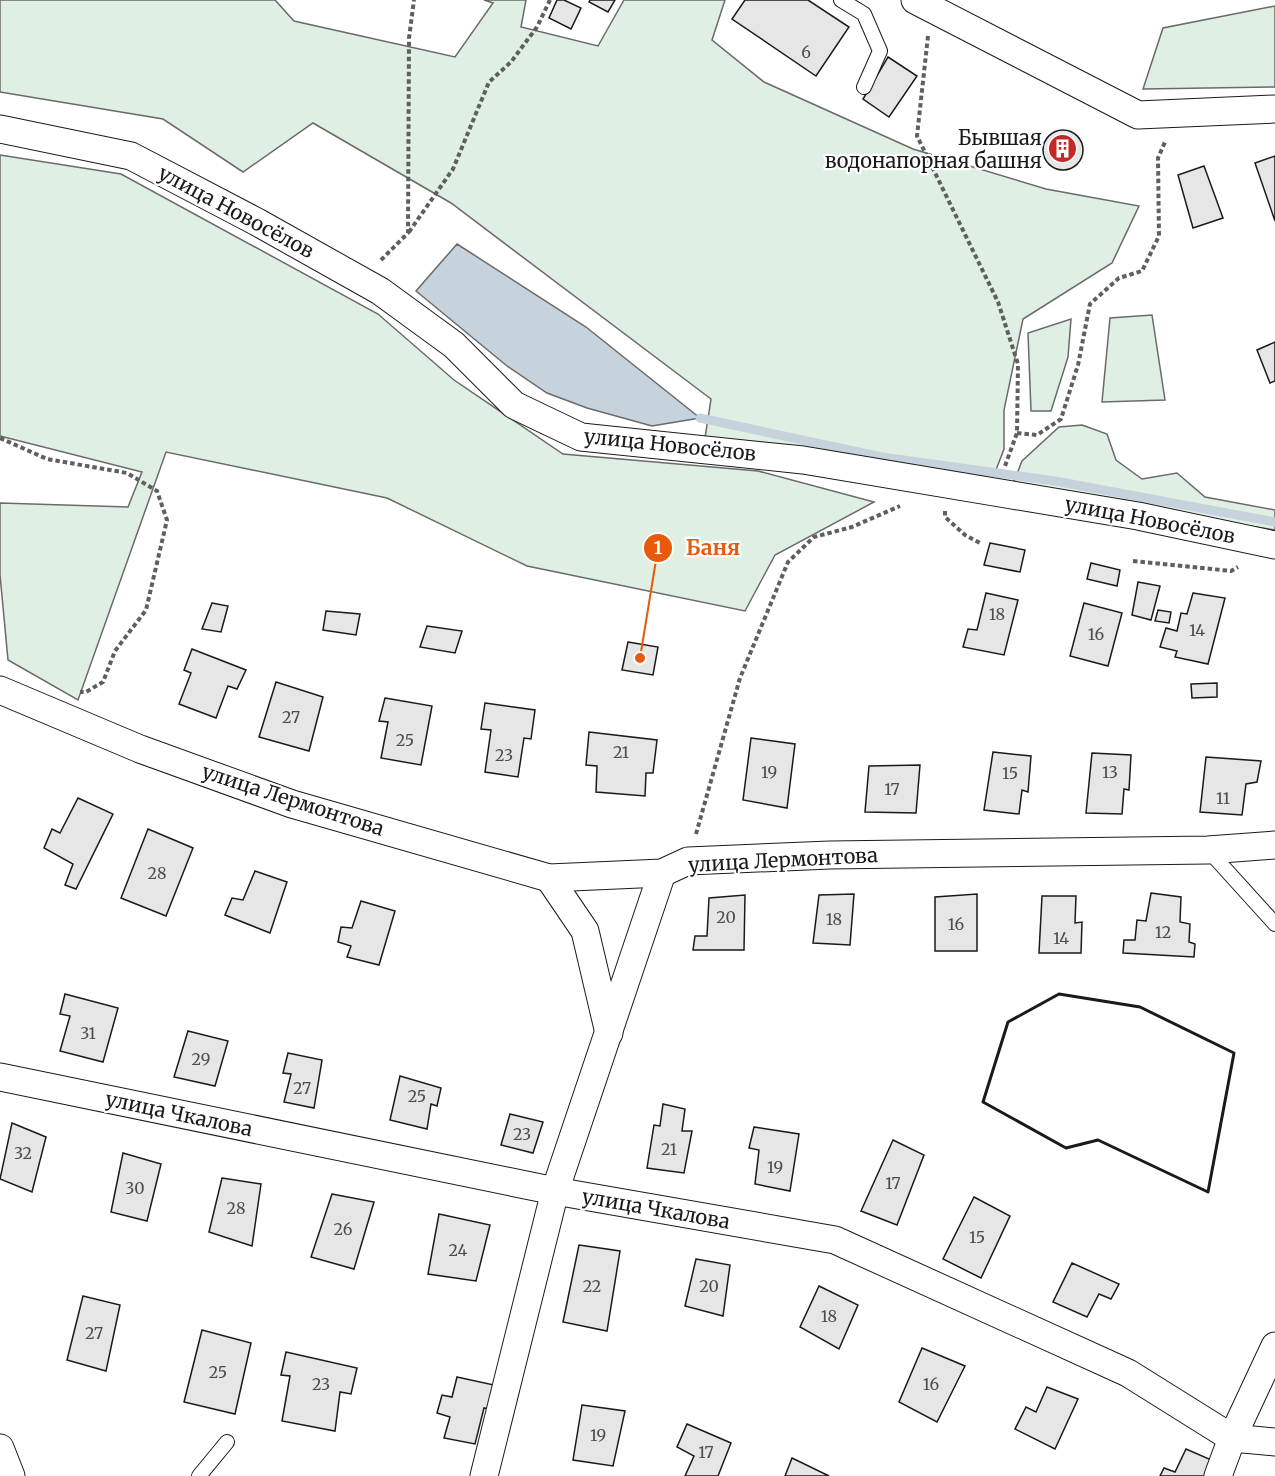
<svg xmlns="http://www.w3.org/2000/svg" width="1275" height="1476" viewBox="0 0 1275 1476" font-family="Merriweather,serif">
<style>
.green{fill:#e0efe3;stroke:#6a6a6a;stroke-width:1.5}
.water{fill:#c6d2dc;stroke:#6a6a6a;stroke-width:1.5}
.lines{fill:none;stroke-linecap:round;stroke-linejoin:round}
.stream{stroke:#c6d2dc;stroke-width:9}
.building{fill:#e6e6e6;stroke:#1a1a1a;stroke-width:1.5}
.lane-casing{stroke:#1a1a1a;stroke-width:16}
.street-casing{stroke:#1a1a1a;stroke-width:29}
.path{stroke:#5f5f5f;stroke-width:4;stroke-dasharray:4.5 3;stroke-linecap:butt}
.lane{stroke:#fff;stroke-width:14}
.street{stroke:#fff;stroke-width:27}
.wall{stroke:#1a1a1a;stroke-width:3}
.labels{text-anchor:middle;stroke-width:4.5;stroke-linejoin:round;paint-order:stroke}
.number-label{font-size:16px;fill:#4d4d4d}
.poi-label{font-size:20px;fill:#1a1a1a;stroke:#fff;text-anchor:end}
.street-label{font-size:20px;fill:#1a1a1a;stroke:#fff}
.leader{fill:none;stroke:#e8590c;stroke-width:2}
.callout-dot{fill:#e8590c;stroke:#fff;stroke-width:2}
.mark-label{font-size:18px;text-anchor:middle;font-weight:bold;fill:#fff}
.callout-label{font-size:21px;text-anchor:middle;font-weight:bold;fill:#e8590c;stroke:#fff;stroke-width:4.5;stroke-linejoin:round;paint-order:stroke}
</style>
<rect width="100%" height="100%" fill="#fff"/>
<!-- green -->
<g class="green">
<polygon points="0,0 275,0 294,21 455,57 493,3 484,0 526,0 521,27 598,46 624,0 725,0 712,40 764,82 913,149 1046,189 1139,206 1112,263 1023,319 1004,410 1004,449 991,483 705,438 711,399 451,203 313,123 243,172 163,119 0,92"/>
<polygon points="1275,6 1275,87 1143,89 1163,28"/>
<polygon points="0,155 121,174 378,314 454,380 563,454 758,471 874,502 775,555 745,611 527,566 387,498 166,452 78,700 8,660 0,575 0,503 128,507 142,472 0,436"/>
<polygon points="1152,315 1165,400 1102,402 1110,318"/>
<polygon points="1071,319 1068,357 1051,411 1031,411 1028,333"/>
<polygon points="1082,425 1107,434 1116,460 1142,479 1177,473 1205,497 1275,510 1275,530 1011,489 1022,461 1059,427"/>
</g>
<!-- water -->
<polygon class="water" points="457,244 586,327 700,418 652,426 587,408 547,393 507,366 416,291"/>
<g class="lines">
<!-- stream -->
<polyline class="stream" points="700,418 882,457 1055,481 1275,522"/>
</g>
<!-- building -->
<g class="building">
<polygon points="557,0 564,0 581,8 571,29 549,18"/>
<polygon points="590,0 615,0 608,12 589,2"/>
<polygon points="745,0 808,0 849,27 816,76 732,19"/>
<polygon points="888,57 917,76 889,117 863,99"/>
<circle cx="1063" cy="150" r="20"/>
<polygon points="1275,156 1275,221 1255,163"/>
<polygon points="1204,166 1223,218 1193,228 1178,175"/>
<polygon points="1275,342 1275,381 1270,383 1257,350"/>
<polygon points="990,543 1025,550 1020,572 984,565"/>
<polygon points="1091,563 1120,570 1117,586 1087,579"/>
<polygon points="1138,582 1160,586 1151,620 1132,615"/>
<polygon points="986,593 1018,600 1004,655 963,647 968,629 977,630"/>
<polygon points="1193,593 1225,598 1208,664 1175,657 1177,651 1160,647 1166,628 1177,631 1181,613 1187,614"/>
<polygon points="212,603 228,606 221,632 202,629"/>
<polygon points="1084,603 1122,613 1108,666 1070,656"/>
<polygon points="1158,610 1171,612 1169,623 1155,621"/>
<polygon points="326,611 360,614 356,635 323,630"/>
<polygon points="427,626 462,631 455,653 420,647"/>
<polygon points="628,642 658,647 653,675 622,670"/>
<polygon points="192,649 246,670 237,689 228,686 216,718 179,704 191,673 184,670"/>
<polygon points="276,682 323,697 309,751 259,737"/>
<polygon points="1217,683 1217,697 1192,698 1191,684"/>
<polygon points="385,698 432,706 421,765 381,758 388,722 379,721"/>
<polygon points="485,703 535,710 531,739 524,738 518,777 485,772 491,730 481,729"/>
<polygon points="589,732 657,740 653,773 646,773 645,796 596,792 597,766 586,765"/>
<polygon points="751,738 795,744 787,808 743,800"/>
<polygon points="993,752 1031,756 1028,792 1022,790 1019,814 984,810"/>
<polygon points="1092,753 1131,755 1129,790 1124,789 1122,814 1086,813"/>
<polygon points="1206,757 1261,761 1257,782 1246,784 1242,815 1200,812"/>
<polygon points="920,765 916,813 865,812 869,766"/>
<polygon points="78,798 113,814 76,889 65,885 73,864 44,848 52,829 60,833"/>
<polygon points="148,829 193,848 166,916 121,898"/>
<polygon points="255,871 287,882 270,933 225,915 232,898 243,900"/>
<polygon points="1151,893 1181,897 1180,922 1190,924 1189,942 1195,944 1194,957 1123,953 1124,940 1135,940 1137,920 1146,921"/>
<polygon points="854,894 850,945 813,943 819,895"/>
<polygon points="977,894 977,951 935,951 935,897"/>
<polygon points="745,895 744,950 693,950 695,936 707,936 709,898"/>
<polygon points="1042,896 1076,896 1075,923 1082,922 1081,953 1039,953"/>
<polygon points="361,901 395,911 379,965 347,957 351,946 338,942 341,927 352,928"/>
<polygon points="65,994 118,1008 103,1062 60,1051 70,1016 60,1014"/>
<polygon points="188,1031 228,1041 215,1086 174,1077"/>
<polygon points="288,1053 322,1060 314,1108 284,1102 291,1074 283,1073"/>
<polygon points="400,1076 441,1088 437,1106 431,1104 427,1129 390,1120"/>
<polygon points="663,1104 685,1109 682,1131 692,1131 684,1173 647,1168 654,1125 660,1126"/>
<polygon points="510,1114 543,1122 533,1153 501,1145"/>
<polygon points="12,1123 46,1137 32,1192 0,1179"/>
<polygon points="754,1127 799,1134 790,1191 755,1184 759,1150 749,1148"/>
<polygon points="893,1140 924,1155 897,1225 861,1211"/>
<polygon points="123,1153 161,1164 147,1221 111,1212"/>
<polygon points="222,1178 261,1184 252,1246 209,1232"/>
<polygon points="332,1194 374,1202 354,1269 311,1257"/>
<polygon points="974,1197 1010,1216 981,1278 943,1259"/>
<polygon points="439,1214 490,1225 476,1281 428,1274"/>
<polygon points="579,1245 620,1251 607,1331 563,1322"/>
<polygon points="696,1259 730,1265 723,1316 685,1306"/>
<polygon points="1072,1263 1119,1284 1111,1299 1099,1294 1087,1317 1053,1302"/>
<polygon points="819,1286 858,1305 839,1349 800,1327"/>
<polygon points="83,1296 120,1305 106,1371 67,1360"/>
<polygon points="202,1330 251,1343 235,1414 184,1402"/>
<polygon points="922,1348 965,1366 937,1422 899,1402"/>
<polygon points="286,1352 357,1368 351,1394 340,1392 335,1431 282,1421 290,1376 281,1375"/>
<polygon points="457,1377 494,1385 489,1409 484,1408 475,1444 444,1438 450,1417 437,1413 442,1395 452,1397"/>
<polygon points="1047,1387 1078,1399 1055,1449 1015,1429 1026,1407 1036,1412"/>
<polygon points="582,1405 625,1411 613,1466 573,1460"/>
<polygon points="687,1424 731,1443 718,1476 685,1476 694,1456 677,1447"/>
<polygon points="1186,1449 1216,1462 1209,1476 1160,1476 1164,1468 1175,1472"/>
<polygon points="792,1458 829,1476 785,1476"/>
</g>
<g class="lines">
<defs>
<g id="lane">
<polyline points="841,0 864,14 880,51 864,87"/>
<polyline points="1208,850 1275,924"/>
<polyline points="199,1476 227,1442"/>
</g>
<g id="street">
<polyline points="915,0 1138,115 1275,109"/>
<polyline points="0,129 131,156 257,222 380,291 454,345 514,405 581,437 803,460 1138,516 1275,545"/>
<polyline points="0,690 140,749 292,804 549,878 662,873 688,861 830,855 1208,850 1275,845"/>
<polyline points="549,878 585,931 609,1033"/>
<polyline points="0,1077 555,1191 835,1240 1128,1373 1232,1438 1275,1442"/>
<polyline points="0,1448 11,1476"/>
<polyline points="484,1476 555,1191 662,873"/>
<polyline points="1218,1476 1232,1438 1275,1346"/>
</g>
</defs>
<!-- lane casing -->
<use href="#lane" class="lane-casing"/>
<!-- street casing -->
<use href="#street" class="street-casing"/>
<!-- path -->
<g class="path">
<polyline points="928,36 917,136 998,302 1018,364 1017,433 1005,466"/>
<polyline points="409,232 453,169 489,82 511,62 537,27 550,0"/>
<polyline points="381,260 408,233 409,38 414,0"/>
<polyline points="1017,433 1037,435 1061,419 1078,365 1090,304 1119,278 1142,271 1159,236 1158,158 1165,142"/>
<polyline points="0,438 47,459 127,473 157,491 167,520 146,610 115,651 103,682 86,692 80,692"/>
<polyline points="945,511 945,517 965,535 980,543"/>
<polyline points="1133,561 1231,571 1238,567"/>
<polyline points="696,834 740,678 788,562 814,537 852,527 900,506"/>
</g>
<!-- lane -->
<use href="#lane" class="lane"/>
<!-- street -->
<use href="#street" class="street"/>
<!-- wall -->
<polygon class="wall" points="1059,994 1140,1007 1234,1053 1208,1192 1098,1140 1066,1148 983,1102 1008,1022"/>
</g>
<!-- icons -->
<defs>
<symbol id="building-disc" viewBox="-11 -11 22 22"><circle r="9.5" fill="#c62828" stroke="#fff"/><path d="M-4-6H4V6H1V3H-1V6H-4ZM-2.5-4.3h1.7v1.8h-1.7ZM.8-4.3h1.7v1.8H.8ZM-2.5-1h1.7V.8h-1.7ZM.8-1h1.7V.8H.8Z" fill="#fff"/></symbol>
</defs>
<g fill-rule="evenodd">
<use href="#building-disc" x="1046" y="132" width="33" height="33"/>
</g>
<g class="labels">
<!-- number labels -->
<g class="number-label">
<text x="806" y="58">6</text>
<text x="997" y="620">18</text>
<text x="1197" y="636">14</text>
<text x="1096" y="640">16</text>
<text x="291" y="723">27</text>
<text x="405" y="746">25</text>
<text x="621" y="758">21</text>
<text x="504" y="761">23</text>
<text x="769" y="778">19</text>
<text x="1110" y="778">13</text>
<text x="1010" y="779">15</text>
<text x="892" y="795">17</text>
<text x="1223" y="804">11</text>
<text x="157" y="879">28</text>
<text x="726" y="923">20</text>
<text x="834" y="925">18</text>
<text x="956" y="930">16</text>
<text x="1163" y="938">12</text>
<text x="1061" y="944">14</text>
<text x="88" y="1039">31</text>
<text x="201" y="1065">29</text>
<text x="302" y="1094">27</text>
<text x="417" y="1102">25</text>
<text x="522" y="1140">23</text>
<text x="669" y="1155">21</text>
<text x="23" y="1159">32</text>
<text x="775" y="1173">19</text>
<text x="893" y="1189">17</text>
<text x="135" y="1194">30</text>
<text x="236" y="1214">28</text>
<text x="343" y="1235">26</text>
<text x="977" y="1243">15</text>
<text x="458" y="1256">24</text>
<text x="592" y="1292">22</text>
<text x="709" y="1292">20</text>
<text x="829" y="1322">18</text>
<text x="94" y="1339">27</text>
<text x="218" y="1378">25</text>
<text x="321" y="1390">23</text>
<text x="931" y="1390">16</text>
<text x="598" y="1441">19</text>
<text x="706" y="1458">17</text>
</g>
<!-- poi labels -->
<g class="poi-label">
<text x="1042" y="145">Бывшая<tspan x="1042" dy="23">водонапорная башня</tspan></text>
</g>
<!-- street labels -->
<g class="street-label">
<text transform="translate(236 212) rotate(28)" y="7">улица Новосёлов</text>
<text transform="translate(670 445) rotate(6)" y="7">улица Новосёлов</text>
<text transform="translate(1150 520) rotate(11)" y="7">улица Новосёлов</text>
<text transform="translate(293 800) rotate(18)" y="7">улица Лермонтова</text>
<text transform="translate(783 860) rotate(-3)" y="7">улица Лермонтова</text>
<text transform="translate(179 1114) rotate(12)" y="7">улица Чкалова</text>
<text transform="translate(656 1209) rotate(10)" y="7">улица Чкалова</text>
</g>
</g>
<!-- callouts -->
<path class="leader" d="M640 658L658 548"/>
<g class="callout-dot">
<circle cx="640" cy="658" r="6"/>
<circle cx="658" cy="548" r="15"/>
</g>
<g class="mark-label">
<text x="658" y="554">1</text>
</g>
<g class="callout-label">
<text x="713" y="555">Баня</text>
</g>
</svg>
